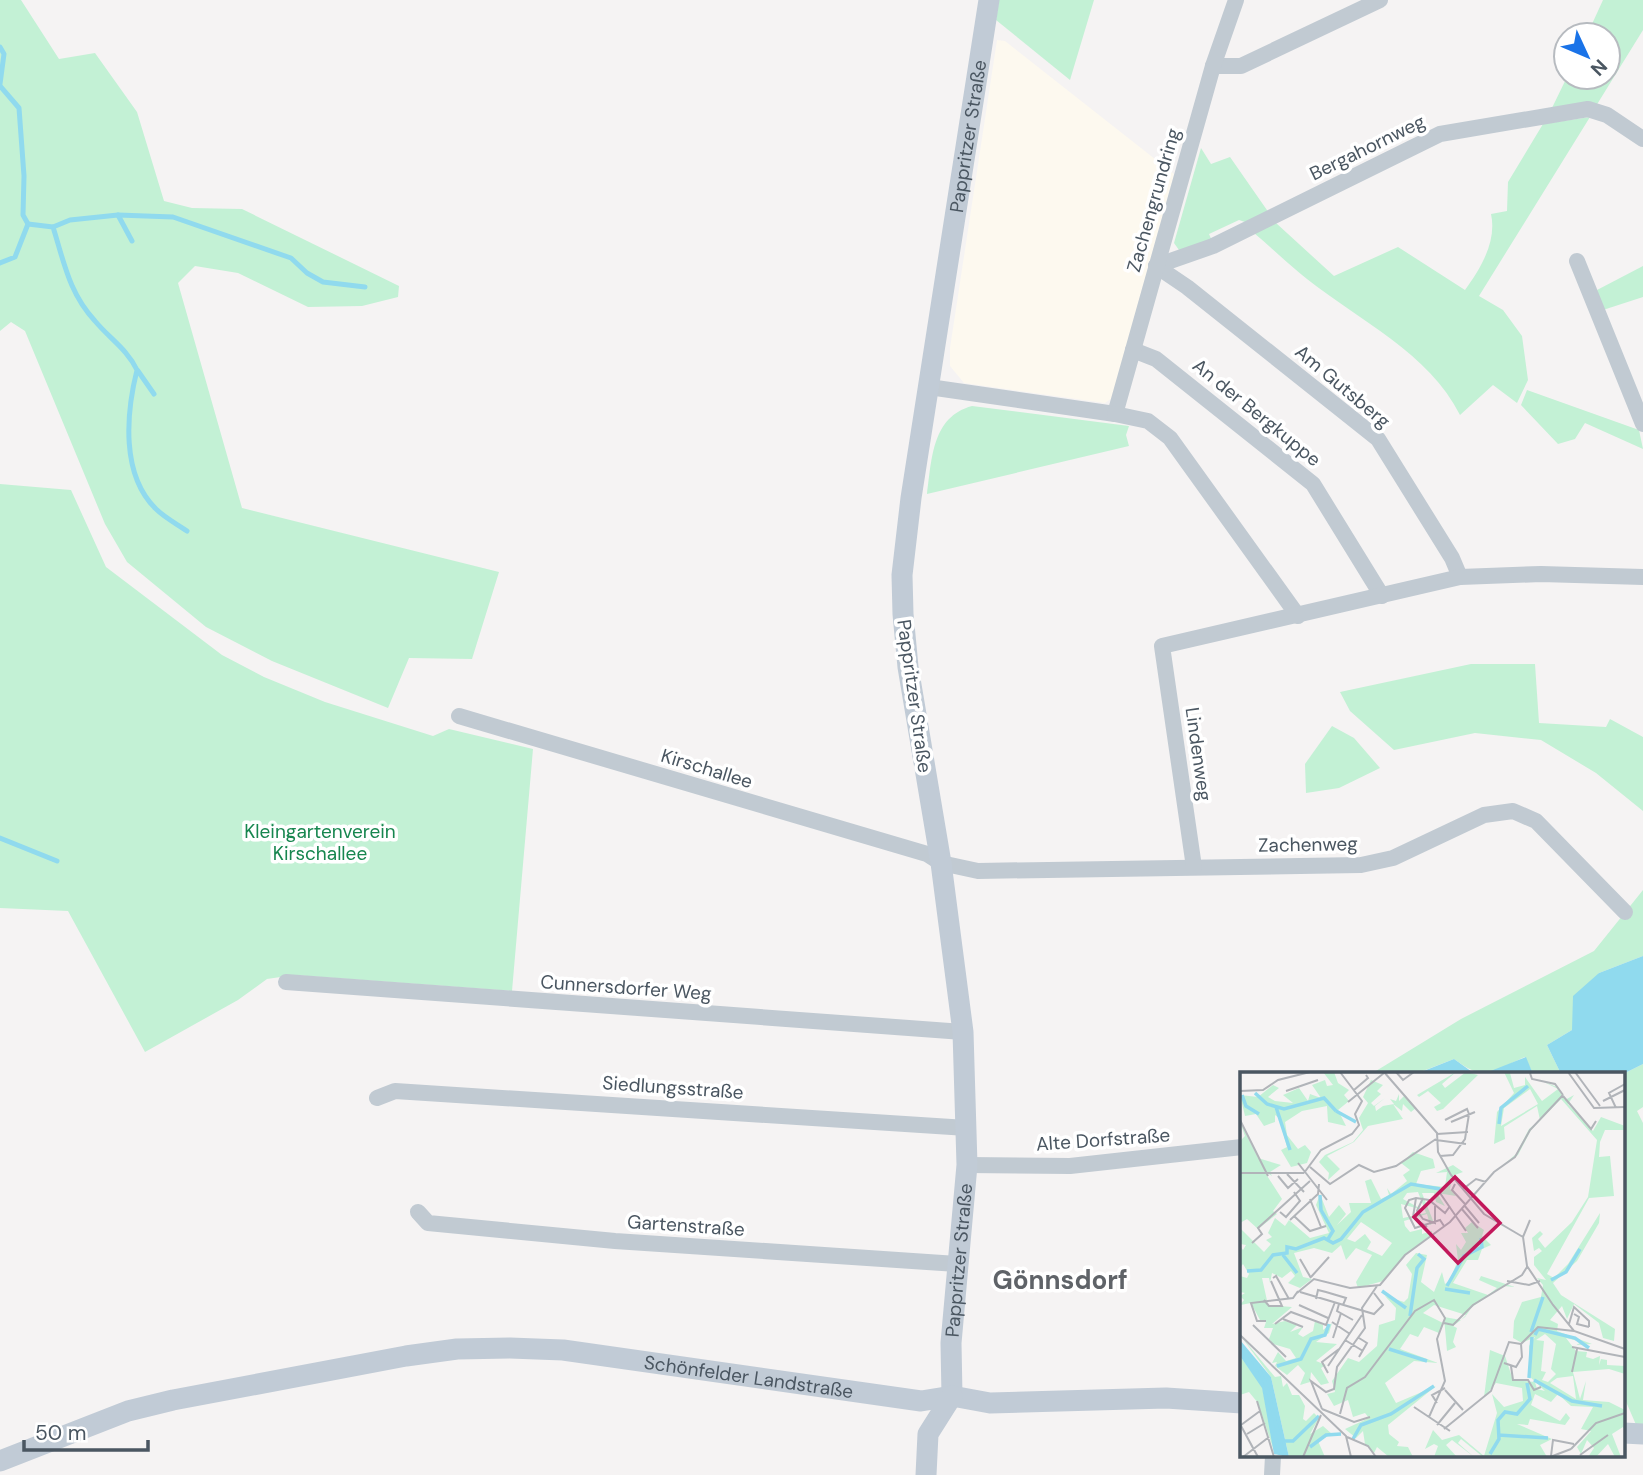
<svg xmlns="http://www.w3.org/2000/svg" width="1643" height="1475" viewBox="0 0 1643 1475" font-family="'DM Sans',sans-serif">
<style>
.commercial{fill:#fdf9ef}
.green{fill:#c3f1d5}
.water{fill:#90daee}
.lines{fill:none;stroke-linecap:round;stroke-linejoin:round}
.stream{stroke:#90daee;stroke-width:5}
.street{stroke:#c1cad2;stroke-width:16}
.secondary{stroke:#c1cbd6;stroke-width:21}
.labels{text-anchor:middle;stroke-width:7;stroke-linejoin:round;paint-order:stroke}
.street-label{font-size:19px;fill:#4a5661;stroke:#fff}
.park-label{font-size:19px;fill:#17864f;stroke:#fff}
.district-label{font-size:26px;font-weight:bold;fill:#5f6368;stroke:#fff}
.inset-river{fill:none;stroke:#90daee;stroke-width:3.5}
.inset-road{fill:none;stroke:#b1b4b9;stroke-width:2}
.view{fill:#c2185b;fill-opacity:0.15;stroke:#c2185b;stroke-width:3.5}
.inset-edge{fill:none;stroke:#4a5661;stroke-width:3.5}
</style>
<rect width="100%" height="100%" fill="#f5f3f3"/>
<!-- commercial -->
<polygon class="commercial" points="997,40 1005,41 1174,174 1112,398 1105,403 964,383 950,366 950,348"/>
<!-- green -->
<g class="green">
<polygon points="0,0 21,0 59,59 95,53 137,112 164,201 192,208 242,209 399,286 398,297 362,306 308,307 238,273 195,266 178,283 242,508 499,572 472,659 409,658 388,708 272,661 206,627 127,562 105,524 25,331 11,322 0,331"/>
<polygon points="999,0 1094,0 1070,80 996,20"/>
<polygon points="1603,0 1643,0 1643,30 1596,106 1551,110 1567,77 1608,77 1608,35 1587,35"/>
<path d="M1590,117L1479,296L1503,310L1522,336L1528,380L1517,403L1493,385L1460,415C1429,353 1360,321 1307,279C1289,265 1272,248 1254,233L1276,223L1334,276L1398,247L1465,290C1481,268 1497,241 1491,214L1507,211L1508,182L1543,124Z"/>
<polygon points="1201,148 1211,164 1230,157 1269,213 1248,223 1239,220 1209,234 1213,243 1179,250 1174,243"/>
<polygon points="1643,266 1643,297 1603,310 1597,290"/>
<polygon points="1527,390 1639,430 1643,449 1585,423 1575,439 1558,444 1521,405"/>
<path d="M972,406L1129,426L1126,435L1129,446L927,494C932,458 932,417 972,406Z"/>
<polygon points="0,484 71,490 106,567 222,655 264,677 325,702 433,736 449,729 533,749 512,991 294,975 267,979 238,1000 145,1052 68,911 0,908"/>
<polygon points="1471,664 1535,664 1539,723 1606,727 1610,719 1643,737 1643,811 1596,773 1541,740 1475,733 1394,750 1350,711 1340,692"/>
<polygon points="1332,726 1354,738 1380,768 1339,788 1306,793 1305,764"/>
<path d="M1643,890V956L1599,973L1572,1030L1547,1045L1561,1074H1533L1525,1057C1489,1072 1487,1083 1454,1059L1415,1074H1371L1461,1019L1594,951Z"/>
<polygon points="1643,1064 1643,1107 1637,1111 1643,1123 1643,1434 1640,1434 1624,1397 1623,1074"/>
</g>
<!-- water -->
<g class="water">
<polygon points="1643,956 1643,1064 1623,1074 1561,1074 1547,1045 1572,1030 1573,996 1599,973"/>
<polygon points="1526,1057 1533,1074 1483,1074"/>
<polygon points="1454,1059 1475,1074 1415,1074 1416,1074"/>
</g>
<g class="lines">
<!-- stream -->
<g class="stream">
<polyline points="0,47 4,54 0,84"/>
<polyline points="0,86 19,108 24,176 23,215 28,224 15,257 0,263"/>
<polyline points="118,215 132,241"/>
<path d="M28,224L53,227C64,262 69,293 95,321C110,339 127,349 137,370C126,414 121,475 156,509C165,518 177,524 187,531"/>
<polyline points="53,227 70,220 118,215 173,217 291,258 307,273 323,282 365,287"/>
<polyline points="138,371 154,394"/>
<polyline points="0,838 57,861"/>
</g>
<!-- street -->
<g class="street">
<polyline points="1213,66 1241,66 1380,0"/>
<polyline points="1577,261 1643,424"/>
<polyline points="1156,266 1213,246 1440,134 1588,109 1607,115 1643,139"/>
<polyline points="1156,266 1187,287 1378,439 1452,558 1460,577"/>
<polyline points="1133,350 1156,359 1313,484 1382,596"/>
<polyline points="929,387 1115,414 1213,66 1236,0"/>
<polyline points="1115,414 1148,421 1170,438 1298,616"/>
<polyline points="459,716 927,854 941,863 978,871 1361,865 1393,858 1484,815 1513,811 1536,821 1625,912"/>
<polyline points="1194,867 1162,646 1460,577 1541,574 1643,577"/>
<polyline points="286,982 963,1032"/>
<polyline points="377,1098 395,1091 967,1128"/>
<polyline points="967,1165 1070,1166 1242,1147"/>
<polyline points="418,1212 428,1223 615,1241 957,1264"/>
<polyline points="1272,1475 1273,1456"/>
</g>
<!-- secondary -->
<g class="secondary">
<path id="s1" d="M952,1396L951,1343L967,1165L963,1032L941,863L908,667L903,614L902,575L911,498L989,0"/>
<polyline points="1624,1433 1643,1434"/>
<path id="s2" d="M0,1461L128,1411L173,1400L406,1356L457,1349L510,1348L563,1350L921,1401L952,1396L990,1403L1166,1398L1242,1403"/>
<polyline points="926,1475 928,1434 952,1396"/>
</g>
</g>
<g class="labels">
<!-- street labels -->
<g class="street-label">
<text dy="7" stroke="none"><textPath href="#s1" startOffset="1270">Pappritzer Straße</textPath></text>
<text transform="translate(1367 147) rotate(-26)" y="7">Bergahornweg</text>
<text transform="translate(1153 200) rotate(-74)" y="7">Zachengrundring</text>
<text transform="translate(1343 386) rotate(40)" y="7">Am Gutsberg</text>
<text transform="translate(1257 412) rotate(39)" y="7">An der Bergkuppe</text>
<text transform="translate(915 696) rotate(82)" y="7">Pappritzer Straße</text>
<text transform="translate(1199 754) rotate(82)" y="7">Lindenweg</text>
<text transform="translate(707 768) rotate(17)" y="7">Kirschallee</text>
<text transform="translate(1308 844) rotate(-1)" y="7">Zachenweg</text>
<text transform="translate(626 987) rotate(4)" y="7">Cunnersdorfer Weg</text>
<text transform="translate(673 1087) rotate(4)" y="7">Siedlungsstraße</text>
<text transform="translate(1103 1139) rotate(-4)" y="7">Alte Dorfstraße</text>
<text transform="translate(686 1225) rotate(4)" y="7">Gartenstraße</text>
<text dy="7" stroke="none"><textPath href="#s1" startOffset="136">Pappritzer Straße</textPath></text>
<text dy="7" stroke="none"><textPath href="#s2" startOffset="766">Schönfelder Landstraße</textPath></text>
</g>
<!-- park labels -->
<g class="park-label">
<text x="320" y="838">Kleingartenverein<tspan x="320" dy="22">Kirschallee</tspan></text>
</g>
<!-- district labels -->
<g class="district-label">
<text x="1060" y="1289">Gönnsdorf</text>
</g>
</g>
<!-- overview -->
<g transform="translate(1240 1072)">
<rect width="385" height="385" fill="#f5f3f3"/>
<path d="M83,0H94L98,11L109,18L104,23L109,29L98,38L106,54L88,50L87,34L62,39L45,50L47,63L58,77L65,73L71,80L67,91L51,95L41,78L47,75L39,46L35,43V50L24,54L16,42L5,44L0,23L18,25L33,13L39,16L28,25L35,29L53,31L43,23L59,16L68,29L70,22L81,26L72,13L85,8L87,14L93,13ZM216,0L202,12L205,16L226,0L238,3L203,37L197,39L194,35L201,31L188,19L179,25L177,23ZM264,0L270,1L274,16L285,13V5L302,29L318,17L302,9L317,15L325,28L334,23L328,32L353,59L361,45L385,54V58H365L360,70L359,85L370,84L374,124L349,126L307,202L314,206L328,192L360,141L359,151L337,189L313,211L321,223L375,257L374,269L363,266L359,251L334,232L327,247L322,234L310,248L318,252L317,259L352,272L336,273L342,270L326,266L336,279L347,280L346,285L353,287L360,284L359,293L361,287L367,288V293L385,294V302L369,297L333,300L340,327L346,309L343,328L369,330L385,338V358L383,355L372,362L381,385H375L368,372L356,385H348L354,376L347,368L341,382L337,375L351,359L341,357L353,335L331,334L318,322L311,330L295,322L291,333L320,349L326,341L330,346L325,353L290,347L288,353L277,352L312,367L300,373L307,385H243L221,367L218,371L234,385L212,368L206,373L217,385H194L198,374L194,372L185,377L193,358L202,368L219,363L244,384L257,341L252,322L264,335L283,329L282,316L256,311L244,325L250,278L265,284L273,308L295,310L297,317L305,319L289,304V274L295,265L282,271L273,266L274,249L282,230L301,225L303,213L297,206L306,208L294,193V185L302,179L299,176L294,179L292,166L300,159L303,162L298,167L305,176L332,150L348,125L357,68L321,27L291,58L278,83L262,94L276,82L289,57L300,48L297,34L264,55L265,67L254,72L257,40L274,21ZM290,17L298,32L261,54L264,36ZM305,262L316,272L311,297L316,302L308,310L302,308L306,300L301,299L304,269L296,268ZM333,304L336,327L310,311L317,306ZM131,8L143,13L137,19L141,22L131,31L134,34L145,26L135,34L136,39L143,34L154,32L150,27L156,29L159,22V29L165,23L176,36L171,40L163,32L162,39L153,32L163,47L128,54L114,70L87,84L100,97L88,108L89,101L79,90L85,83L113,70L123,58L119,46L128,31L123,25ZM0,50L18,86L41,93L30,100L32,104L24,99L42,127L33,139L37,142L18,157L7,147L0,151V69L5,64ZM173,80L193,87L195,96L181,99L176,112L205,115L207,100L196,101L213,93L223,100L212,104L210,117L216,124L197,121L205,134L196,130L194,121H182L194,151L190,153L187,142L164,149L165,154L170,160L182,157V162L192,159V162L165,183L143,209L118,216L116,210L132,183L116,176L106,188L101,173L92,181L74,176L54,181L63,205L72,207L60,216L48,211L55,204L51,199L42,206L32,201L30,211L29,206H22L28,233L52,235L32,252L45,249L57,253L50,260L63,255L58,262L63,265L73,259L75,249L83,253V258L92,251L89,261L76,270L97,272L76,289L86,293L81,296L89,311L81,313L71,300L70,310L60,313L65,301L58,293L47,303L35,294L37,290L32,291L38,280L46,289L56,286L50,277L33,272L29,267L33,256H24L26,250L20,248L11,231L0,233L4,228L0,224L5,221L0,220V204L7,206L9,202L3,192L0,196V174L3,178L6,173L0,172V156L24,180L31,172L26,168L32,165L28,161L35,146L45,154L49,148L70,166L89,161L76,133L80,122L89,145L99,133L106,142L97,153L111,140L109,131H131L125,109L131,107L141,127L149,123L147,116L151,122L167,109L163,103L170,98L161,91ZM178,120L186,141L163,146L161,132L183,138L163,127L167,121ZM121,150L152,171L142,184L127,177L131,170L125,162L115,170L107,167ZM232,150L244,158L242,164L251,173L242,177L238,188H227L213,211L248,223L257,216L239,208L241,204L275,215L263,214L232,235L225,245L213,254L217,256L213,270L216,275L207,279L204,245L221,248L226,243L194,233L183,241L203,251L199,261L184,255L178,265L170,262L160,277L198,291L174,289L145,311L156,331L196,314L148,353L149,362L159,370L157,374L168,375L173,385H149L137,375L134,381L125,372L123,359L116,366L105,357L129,346L125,341L113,345L108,328L94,334L87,322L95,320L92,309L108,286L119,290L137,274L139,253L155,248L156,236L145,224L164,230L168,226L172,202L166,193L176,181L187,183L181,210L194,220L202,200L205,212L210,208L218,188L216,172L221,178L226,170L221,161H228L225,156ZM0,263L35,305L41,304L43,315L47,311L52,323H59L65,334L63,347L66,349L74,341L79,346L70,362L83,354L92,362L78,369L85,385H49L31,305ZM0,284L22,314L36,385L18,331L9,320L0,323Z" fill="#c3f1d5" fill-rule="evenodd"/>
<path d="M0,268L31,305L49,385L34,382L22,316L0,284Z" fill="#90daee"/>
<path class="inset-river" d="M15,21L27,32L44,37L84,26L96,39M2,23L6,34L19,42M36,35L50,78M96,39L116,50M259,52L261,36L288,14M80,123L81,138L93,159L88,167M43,183L57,201M7,199L21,198L33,183L47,181V175L56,177L84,166L93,171L101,167L123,140L171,112L200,117M311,208L326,200L340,177M207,214L224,184L242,175L241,166M205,217L230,221M142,219L166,236M170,244L177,196L184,187L178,182M291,260L303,225M295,263L298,257L335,266L349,276M0,274L17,293L27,315L44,385M149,277L187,289M37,294L61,287L71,267L85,263L89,252M289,306L292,265M294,308L332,329L362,334M258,363L308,366M113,367L121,353L151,342L194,314M43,369H53L79,344M70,375L86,363L101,362M250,382L259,367L258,348L265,340L277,342L290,327L287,311"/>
<path class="inset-road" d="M144,0L197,61L198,80L211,103L244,142L283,165M156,0L163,8L174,0M328,0L354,36L385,35M335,0L360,34M290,1L292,7L315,12L323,23M114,18L128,6L126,3M0,19L23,18L38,8L70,0M46,19L78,8M323,24L351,57L356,49M363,29L385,18M108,30L144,1M376,36L369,21L385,12M0,48L28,104M211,50L235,40M197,62L228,60M196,68L226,72M200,84L213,83L225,67L229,42L227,37L205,48M58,91L87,128M70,95L90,112L119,93L134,100L156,94L196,67M0,101H64M64,101L81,78L112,62L119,53L115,42L122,29L100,0M47,102L64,120M38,104L48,116L58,107M215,112L212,118L225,132M223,117L236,107L246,110M200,121L226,159M176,126L173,145L187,155M183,126L177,139L183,147L195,151V134M70,127L81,155M224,133L239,151M221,136L238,156M40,140L46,145L60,129L54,120M54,144L70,159L86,154M50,148L78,122L79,112M290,148L283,165L287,194L313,233L334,259L385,277M204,154L200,148L175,156L165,136L169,128L176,126L189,128L205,141L210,134M12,171L22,162L18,156L70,109M60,187L71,206M71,205L89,185M33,206L36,204L49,227M267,209L289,213L300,209M60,220L134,242L143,233L134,221M57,221L74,207L110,216L140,213L165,183L210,150L254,100L275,85L290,58L323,23M76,227L78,218L86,220L106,226L103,233M24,228L29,234H42L31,209M99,232L97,239L113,248M59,233L88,246M334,242L339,245L337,252L349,255M43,247L63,255M26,249H17L11,231L53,226L58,219M92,250L110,262M204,251L213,253L233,233L282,203L287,195M35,252L51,240L86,253L95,230M329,252L334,235L349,249V255M13,253L46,285M0,263L106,364L111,385M93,266L101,241M119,266L127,271L119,285M105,268L123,279M281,272L298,255L334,259M332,275L385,285M264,291L276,295L282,285L281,272M88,294L122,243M271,294L273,308H288L294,318L301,315M332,300L337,277M88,301L82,290L99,277M205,318L223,338M17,329L34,385M197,331L192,323L205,316M174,335L210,359M82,337L71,309L86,320L94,317L97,295L125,256L122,236L137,214M82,337L114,350L130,345M100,342L107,316L125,305L175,239L194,228L205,246L197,267L205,309L189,345M0,352L13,376M0,352L18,385M1,353L20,339M197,353L215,331M204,357L251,319L269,270L281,272M7,362L25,351M107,365L128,374L136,385M331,377L356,351L385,341M340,383L368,363M311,384L313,368L334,372M3,385L29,365M63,385L81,343M310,385L331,377"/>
<path class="view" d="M215,105L260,151L218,191L174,145Z"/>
<rect width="385" height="385" class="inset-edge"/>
</g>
<!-- north arrow -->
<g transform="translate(1587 56) rotate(134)"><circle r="33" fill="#ffffff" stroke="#b7bbc0" stroke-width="2"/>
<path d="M0-5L12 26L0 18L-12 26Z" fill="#1a73e8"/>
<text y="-10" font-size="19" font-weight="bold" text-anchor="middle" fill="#4a5661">N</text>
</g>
<!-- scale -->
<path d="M24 1440v10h124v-10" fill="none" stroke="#4a5661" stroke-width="3.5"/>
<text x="35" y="1440" font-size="21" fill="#4a5661" stroke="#ffffff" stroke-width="5" paint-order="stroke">50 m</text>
</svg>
